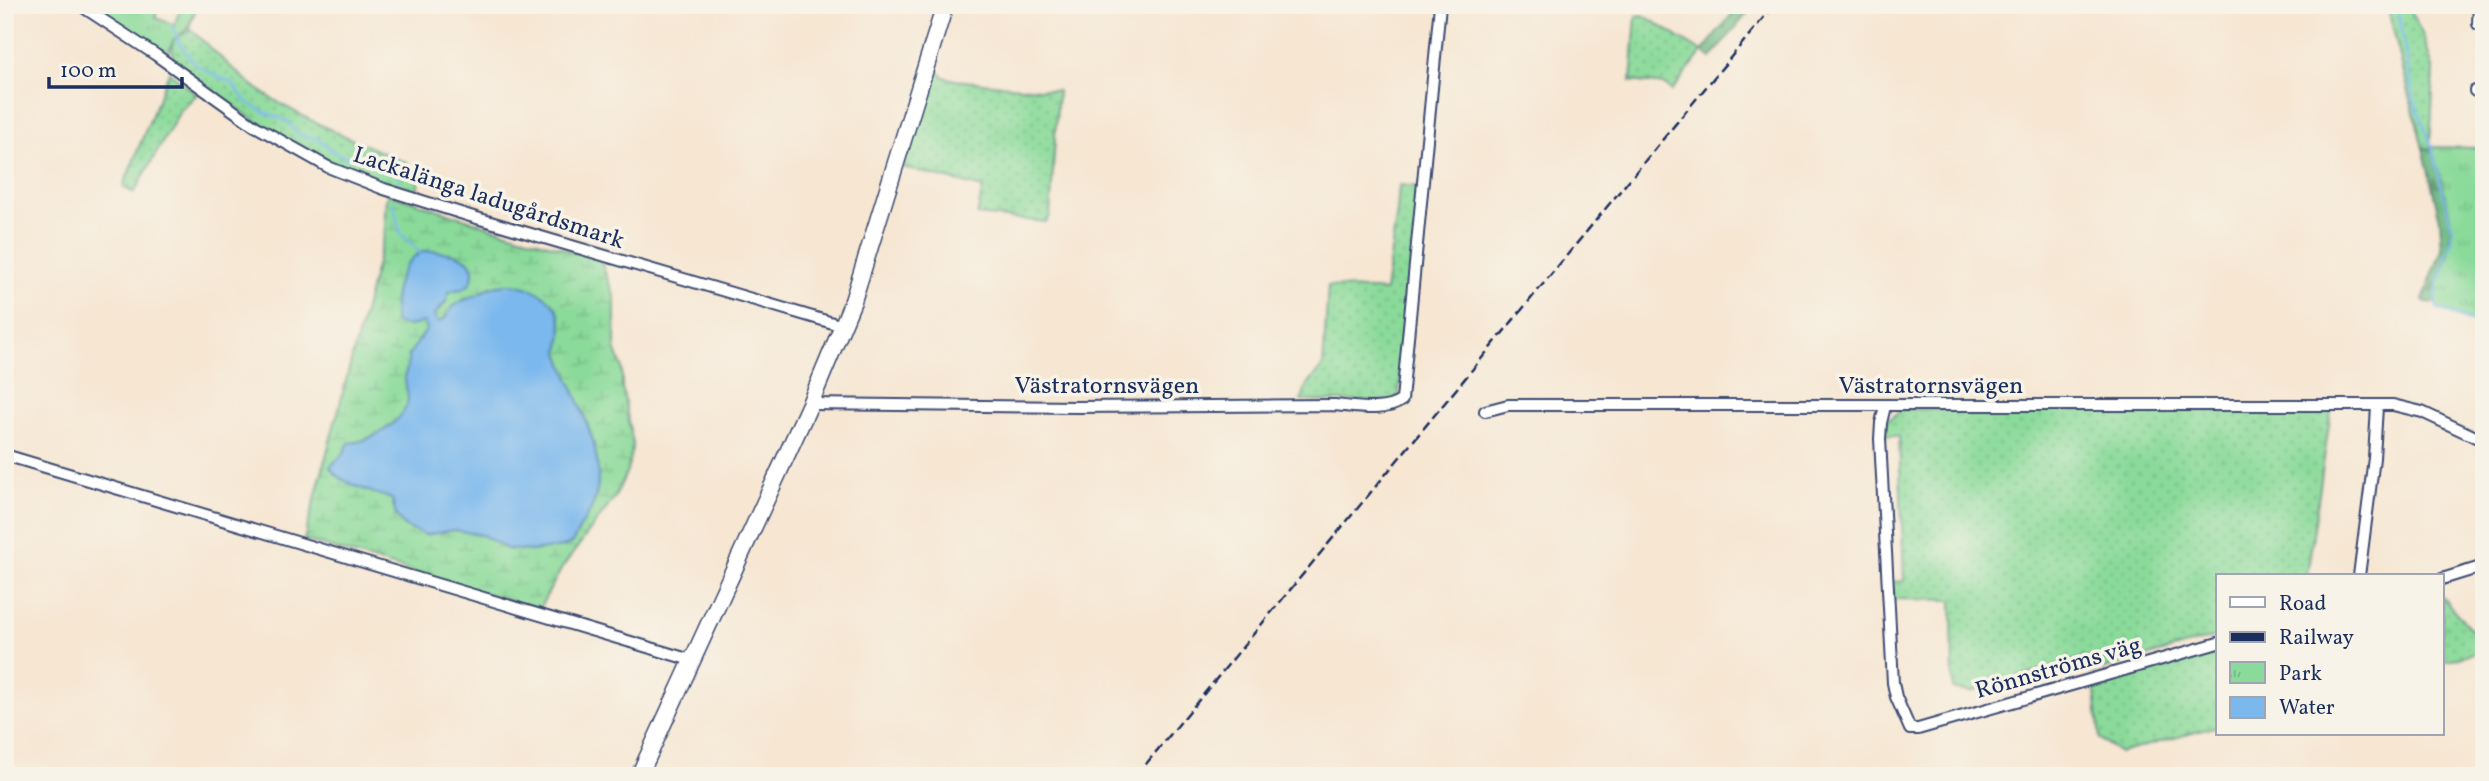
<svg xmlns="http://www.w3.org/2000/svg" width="2489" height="781" viewBox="0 0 2489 781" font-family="Vollkorn,serif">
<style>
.grass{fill:url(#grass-dots);stroke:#52847c;stroke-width:2}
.forest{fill:url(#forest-firs);stroke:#457470;stroke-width:2}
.wetland{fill:url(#wetland-marsh);stroke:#52847c;stroke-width:2}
.park{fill:url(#park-tufts);stroke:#52847c;stroke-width:2}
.water{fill:#7ab8ed;stroke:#4a74a6;stroke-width:2}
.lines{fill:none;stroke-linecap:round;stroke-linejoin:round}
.stream{stroke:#7ab8ed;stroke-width:2.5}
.minor-casing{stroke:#3c4a6f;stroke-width:14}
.secondary-casing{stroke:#3c4a6f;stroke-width:19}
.minor{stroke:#fff;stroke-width:10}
.secondary{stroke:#fff;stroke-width:16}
.rail{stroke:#1b2f5e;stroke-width:2.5;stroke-dasharray:10 5;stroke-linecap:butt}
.labels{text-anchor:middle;stroke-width:7;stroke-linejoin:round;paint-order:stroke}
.street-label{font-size:24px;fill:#1b2f5e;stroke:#f7f3e8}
</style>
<defs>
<pattern id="grass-dots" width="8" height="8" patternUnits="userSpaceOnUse" patternTransform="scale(1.75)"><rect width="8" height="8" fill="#8ada9a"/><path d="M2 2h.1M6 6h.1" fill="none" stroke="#76bb87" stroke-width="1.8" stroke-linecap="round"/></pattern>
<pattern id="forest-firs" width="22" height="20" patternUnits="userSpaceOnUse" patternTransform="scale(1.75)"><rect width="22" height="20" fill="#6fba82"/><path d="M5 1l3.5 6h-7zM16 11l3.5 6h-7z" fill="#5a986e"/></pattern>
<pattern id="wetland-marsh" width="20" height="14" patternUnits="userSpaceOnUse" patternTransform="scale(1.75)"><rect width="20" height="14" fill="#8ada9a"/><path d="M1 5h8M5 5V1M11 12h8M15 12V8" fill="none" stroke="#76bb87"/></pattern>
<pattern id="park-tufts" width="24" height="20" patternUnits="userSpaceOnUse" patternTransform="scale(1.75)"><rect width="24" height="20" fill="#8ada9a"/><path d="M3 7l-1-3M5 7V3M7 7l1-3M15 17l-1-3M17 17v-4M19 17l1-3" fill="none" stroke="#76bb87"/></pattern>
</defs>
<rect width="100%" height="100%" fill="#f7f3e8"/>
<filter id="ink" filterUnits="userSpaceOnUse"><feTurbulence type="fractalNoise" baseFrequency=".0143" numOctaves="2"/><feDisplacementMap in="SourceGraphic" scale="14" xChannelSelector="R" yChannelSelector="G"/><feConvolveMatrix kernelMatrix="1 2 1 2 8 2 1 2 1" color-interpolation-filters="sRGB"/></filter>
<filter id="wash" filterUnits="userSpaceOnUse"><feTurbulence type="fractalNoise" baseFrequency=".00686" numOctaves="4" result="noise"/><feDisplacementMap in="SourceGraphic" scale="28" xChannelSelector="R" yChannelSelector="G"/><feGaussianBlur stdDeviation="1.57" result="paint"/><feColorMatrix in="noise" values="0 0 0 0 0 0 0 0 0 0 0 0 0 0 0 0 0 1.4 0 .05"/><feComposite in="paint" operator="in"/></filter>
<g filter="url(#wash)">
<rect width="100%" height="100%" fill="#f6e6d2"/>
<!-- grass -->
<g class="grass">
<path d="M197,5L189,28C216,52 240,79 271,98C313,124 361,143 407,163C418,172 421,182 416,196L333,165L283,140L176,66L173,58L172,39L189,31V24Z"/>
<polygon points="2387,5 2408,5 2424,38 2434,71 2430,149 2423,148"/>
<polygon points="1643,15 1702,52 1672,91 1665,85 1631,81 1636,16"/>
<polygon points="936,70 944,77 955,80 1058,91 1050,216 1046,222 977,215 983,188 902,167"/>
<polygon points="169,72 197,94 180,111 134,193 123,187"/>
<polygon points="1399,185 1419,187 1399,395 1391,401 1301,401 1306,387 1323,366 1328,286 1385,291 1397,212"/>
<polygon points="1902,409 2331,411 2307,576 2218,576 2218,636 2091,673 2088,658 2083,658 1970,692 1953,689 1952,600 1892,599 1891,582 1904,581 1899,436 1885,436 1886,422"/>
<polygon points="2442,597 2484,644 2484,650 2442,662"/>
<polygon points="2218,648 2218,726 2120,753 2100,739 2094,683"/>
</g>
<!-- forest -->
<g class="forest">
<polygon points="1739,5 1754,5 1711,58 1702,52"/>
<polygon points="2423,148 2454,151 2455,305 2426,302 2423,300 2442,249 2440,220"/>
</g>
<!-- wetland -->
<path class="wetland" d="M388,193L490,227L600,259L615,298V348L622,367V387L633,444L628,469L615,497L562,568L539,609L304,540L384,236C387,222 382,206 388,193Z"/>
<!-- park -->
<g class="park">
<path d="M89,5H145L157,12L155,17C160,21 168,21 174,25L180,10L179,5H197C191,21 189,31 174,39L166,58Z"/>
<path d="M2432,147L2484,148V327L2437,308C2432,284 2448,267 2451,244C2455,219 2438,172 2432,147Z"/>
</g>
<!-- water -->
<path class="water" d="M424,251C439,251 473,252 473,272C473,278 471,284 466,287C460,291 455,289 449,292L446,302L434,315L438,322C448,319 446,314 453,307C459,301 469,298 477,295C482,293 486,289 491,287C510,280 531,286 547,298C565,311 563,333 559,352C573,396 609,452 595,499C590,516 579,526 573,542L563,547L531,551L507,549L482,535L454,530L426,535L405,527L396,516L392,499C374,492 340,485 330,467L343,454L349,443C369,442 399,425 407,405C410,396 405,387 405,377C405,369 410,364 408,356L427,329L423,322C414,326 404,328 395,322C391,296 398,262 424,251Z"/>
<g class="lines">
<!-- stream -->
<g class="stream">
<polyline points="2397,5 2414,100 2432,147 2452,229 2451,244 2436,291 2437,308 2484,327"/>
<polyline points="173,27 179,43 195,64 218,77 231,82 246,101 262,111 287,121 299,135 318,139 338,155 389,166 398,172 399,180"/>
<polyline points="393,203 400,232 420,253"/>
</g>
</g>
</g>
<g filter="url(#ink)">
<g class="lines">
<defs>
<g id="minor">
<polyline points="80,5 156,55 255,126 328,167 384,189 470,216 843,326"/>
<polyline points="2479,5 2478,24 2484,24"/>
<polyline points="2475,91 2484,92"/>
<path d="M810,404L1076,407L1335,405C1356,407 1385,413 1402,400L1440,5"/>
<polyline points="1885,406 1881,423 1880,439 1893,683 1896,697 1910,729 1918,729 2218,643"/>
<polyline points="1485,411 1508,405 2393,405 2422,412 2484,441"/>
<polyline points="5,455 691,660"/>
<polyline points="2359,576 2374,458 2377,406"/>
<polyline points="2442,579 2484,566"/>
</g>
<polyline id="secondary" points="639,776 810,404 853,301 945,5"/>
</defs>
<!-- minor casing -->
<use href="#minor" class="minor-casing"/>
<!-- secondary casing -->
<use href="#secondary" class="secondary-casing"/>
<!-- minor -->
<use href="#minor" class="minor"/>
<!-- secondary -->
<use href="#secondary" class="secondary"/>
<!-- rail -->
<polyline class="rail" points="1136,776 1774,5"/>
</g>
</g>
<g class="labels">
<!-- street labels -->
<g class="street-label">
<text transform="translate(489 197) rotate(18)" y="8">Lackalänga ladugårdsmark</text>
<text x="1107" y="393">Västratornsvägen</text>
<text x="1931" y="393">Västratornsvägen</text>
<text transform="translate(2058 667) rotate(-16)" y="8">Rönnströms väg</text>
</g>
</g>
<!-- margin -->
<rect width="2489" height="781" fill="none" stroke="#f7f3e8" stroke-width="28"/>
<!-- legend -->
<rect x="2216" y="574" width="228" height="161" fill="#f7f3e8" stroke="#9fa5b1" stroke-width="2"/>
<rect x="2230" y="597" width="35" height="10" fill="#ffffff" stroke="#9fa5b1" stroke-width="2"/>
<text x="2279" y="610" font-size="21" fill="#1b2f5e">Road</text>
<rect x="2230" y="632" width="35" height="10" fill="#1b2f5e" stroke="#9fa5b1" stroke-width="2"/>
<text x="2279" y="644" font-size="21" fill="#1b2f5e">Railway</text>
<rect x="2230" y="662" width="35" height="21" fill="url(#park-tufts)" stroke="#9fa5b1" stroke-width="2"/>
<text x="2279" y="680" font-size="21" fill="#1b2f5e">Park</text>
<rect x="2230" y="697" width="35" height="21" fill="#7ab8ed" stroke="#9fa5b1" stroke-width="2"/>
<text x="2279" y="714" font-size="21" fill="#1b2f5e">Water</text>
<!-- scale -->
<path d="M49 77v10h133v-10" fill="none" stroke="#1b2f5e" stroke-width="3.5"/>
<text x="60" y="77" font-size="21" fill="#1b2f5e" stroke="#f7f3e8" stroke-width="5" paint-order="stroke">100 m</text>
</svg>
